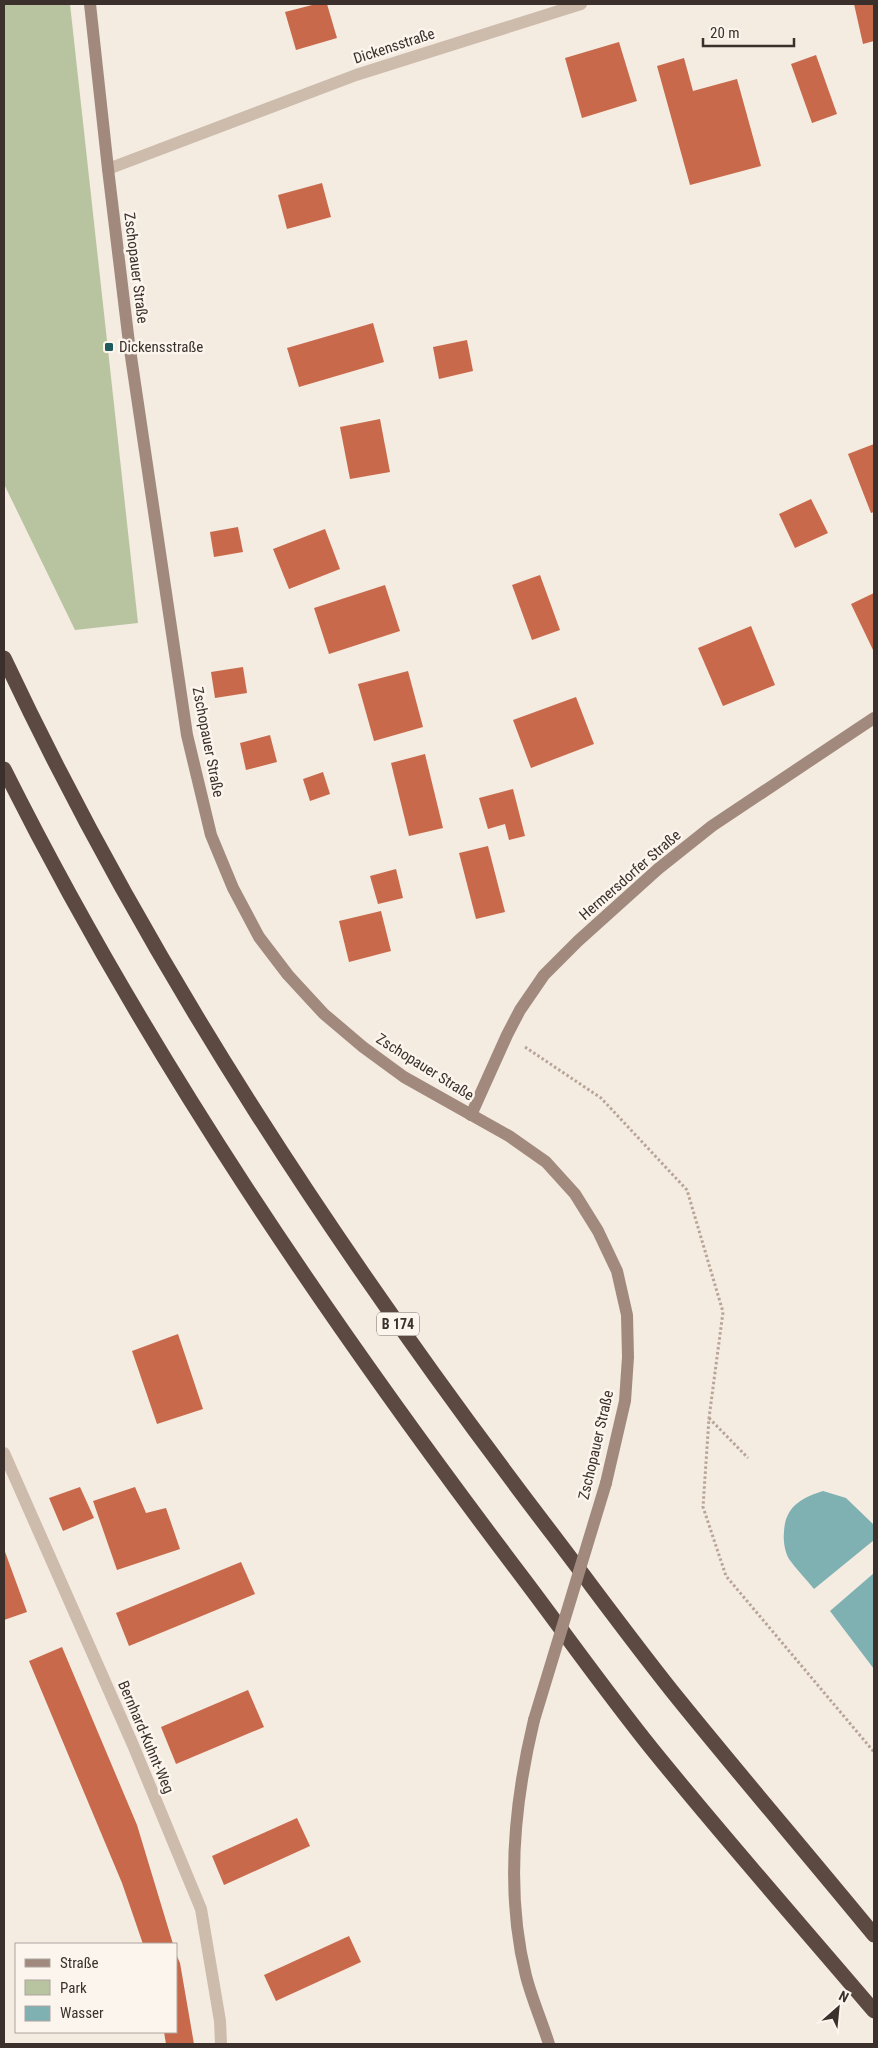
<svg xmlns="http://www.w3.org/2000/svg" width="878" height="2048" viewBox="0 0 878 2048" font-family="'Roboto Condensed',sans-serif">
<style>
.green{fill:#b8c4a0}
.water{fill:#7fb0b2}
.building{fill:#c8694b}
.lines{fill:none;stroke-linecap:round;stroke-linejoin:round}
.path{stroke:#b9a596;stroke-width:3;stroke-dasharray:2.5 2.5;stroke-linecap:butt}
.street{stroke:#cdbbac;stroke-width:12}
.secondary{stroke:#a18a7d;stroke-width:12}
.highway{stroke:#5c4a42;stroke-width:15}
.secondary-bridge{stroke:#a18a7d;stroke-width:12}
.poi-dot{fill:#1f5a5e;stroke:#fbf5ee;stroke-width:2}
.labels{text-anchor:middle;stroke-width:5;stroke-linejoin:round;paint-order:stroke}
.shield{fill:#fbf5ee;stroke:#756b66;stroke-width:1}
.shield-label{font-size:14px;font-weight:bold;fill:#3b302b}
.street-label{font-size:15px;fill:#3b302b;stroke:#fbf5ee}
.poi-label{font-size:15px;fill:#3b302b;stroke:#fbf5ee;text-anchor:start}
</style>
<rect width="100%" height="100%" fill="#f4ebe1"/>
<!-- green -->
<polygon class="green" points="4,4 70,4 138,623 75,630 4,484"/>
<!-- water -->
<g class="water">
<path d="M823,1491L846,1498L874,1525V1540L814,1589C806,1579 796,1569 789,1559C785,1552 783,1541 784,1532C785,1507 801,1498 823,1491Z"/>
<polygon points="874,1573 874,1669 830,1611"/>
</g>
<!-- building -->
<g class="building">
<polygon points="316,4 327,4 337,38 296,50 285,12"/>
<polygon points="854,4 874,4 874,41 863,44"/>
<polygon points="619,42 637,101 582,118 565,58"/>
<polygon points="816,55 837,114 812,123 791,64"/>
<polygon points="684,58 693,91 737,79 761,166 690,185 657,66"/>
<polygon points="322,183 331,217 287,229 278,195"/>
<polygon points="373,323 384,362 299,387 287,348"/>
<polygon points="467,340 473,371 439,379 433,347"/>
<polygon points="380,419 390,472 350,479 340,427"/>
<polygon points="874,444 874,512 871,513 848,454"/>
<polygon points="811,499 828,533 795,548 779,514"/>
<polygon points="238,527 243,552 214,557 210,532"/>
<polygon points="325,529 340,569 289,589 273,549"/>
<polygon points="540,575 560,630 532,640 512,585"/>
<polygon points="385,585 400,631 329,654 314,608"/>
<polygon points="874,593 874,652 851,604"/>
<polygon points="751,626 775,685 723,706 698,648"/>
<polygon points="243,667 247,693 215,698 211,672"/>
<polygon points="408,671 423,727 374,741 358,684"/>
<polygon points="576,697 594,744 531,768 513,720"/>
<polygon points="270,735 277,762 246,770 240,743"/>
<polygon points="425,754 443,828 409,836 391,763"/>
<polygon points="323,772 330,794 310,801 303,779"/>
<polygon points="513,789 525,836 509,840 505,824 488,829 479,798"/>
<polygon points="488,846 505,912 476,919 459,853"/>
<polygon points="396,869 403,898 378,904 370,876"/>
<polygon points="381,911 391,951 349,962 339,921"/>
<polygon points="178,1334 203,1409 157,1424 132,1351"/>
<polygon points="80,1487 94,1518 63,1531 49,1498"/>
<polygon points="135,1487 146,1513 166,1508 180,1549 117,1570 93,1501"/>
<polygon points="4,1549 27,1612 4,1620"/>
<polygon points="241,1562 255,1594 129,1646 116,1613"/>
<polygon points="62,1647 137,1825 173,1944 143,1944 122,1883 29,1661"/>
<polygon points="248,1690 264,1727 176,1764 161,1727"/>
<polygon points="297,1818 310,1846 224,1885 212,1856"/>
<polygon points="349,1936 361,1962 276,2001 264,1975"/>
<polygon points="176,1954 180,1963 194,2044 166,2044 164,2032 176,2032"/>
</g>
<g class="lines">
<!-- path -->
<g class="path">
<polyline points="525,1047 601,1098 687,1190 723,1312 709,1418 703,1507 726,1576 874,1752"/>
<polyline points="709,1418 748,1458"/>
</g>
<!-- street -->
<g class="street">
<polyline points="108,169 356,75 581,4"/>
<polyline points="4,1453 133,1745 201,1909 220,2021 221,2044"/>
</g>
<!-- secondary -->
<g class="secondary">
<polyline points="90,4 108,169 129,343 187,735 211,835 233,888 259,937 288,975 324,1014 363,1047 404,1077 509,1136 546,1162 575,1194 598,1231 617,1271 627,1315 628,1357 625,1401 606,1483"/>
<polyline points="471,1115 507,1035 520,1010 544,975 578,941 658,869 712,826 874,718"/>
<path d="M534,1720C514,1803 505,1892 526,1976C532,1999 542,2022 549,2044"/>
</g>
<!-- highway -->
<g class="highway">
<path d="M4,658C152,973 346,1264 557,1540C598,1594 638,1649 680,1701C744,1780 810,1857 874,1935"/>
<path d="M4,769C148,1057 329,1322 523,1578C566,1635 607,1693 652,1749C724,1838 800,1924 874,2011"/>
</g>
<!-- secondary-bridge -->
<polyline class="secondary-bridge" points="534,1720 606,1483"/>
</g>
<!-- markers -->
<rect class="poi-dot" x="104" y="342" width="10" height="10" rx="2.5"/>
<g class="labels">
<!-- shield labels -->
<rect class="shield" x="377" y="1312.5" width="42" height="23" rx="4"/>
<g class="shield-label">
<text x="398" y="1329">B 174</text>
</g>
<!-- street labels -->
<g class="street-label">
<text transform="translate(394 46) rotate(-18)" y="5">Dickensstraße</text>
<text transform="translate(136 268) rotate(83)" y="5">Zschopauer Straße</text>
<text transform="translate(208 742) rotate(79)" y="5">Zschopauer Straße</text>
<text transform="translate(630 875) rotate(-41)" y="5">Hermersdorfer Straße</text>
<text transform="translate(425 1067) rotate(32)" y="5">Zschopauer Straße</text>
<text transform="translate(596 1445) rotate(-77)" y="5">Zschopauer Straße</text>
<text transform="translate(146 1737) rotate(67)" y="5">Bernhard-Kuhnt-Weg</text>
</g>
<!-- poi labels -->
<g class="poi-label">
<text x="119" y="352">Dickensstraße</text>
</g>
</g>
<!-- border -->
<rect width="878" height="2048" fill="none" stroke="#3b302b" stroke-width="10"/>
<!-- legend -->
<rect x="15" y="1943" width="162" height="90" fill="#fbf5ee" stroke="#aea6a0"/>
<rect x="25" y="1959" width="25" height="8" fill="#a18a7d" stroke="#aea6a0"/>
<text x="60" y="1968" font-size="15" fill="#3b302b">Straße</text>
<rect x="25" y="1980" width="25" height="15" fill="#b8c4a0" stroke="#aea6a0"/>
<text x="60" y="1993" font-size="15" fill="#3b302b">Park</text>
<rect x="25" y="2006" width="25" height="15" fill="#7fb0b2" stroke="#aea6a0"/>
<text x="60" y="2018" font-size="15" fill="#3b302b">Wasser</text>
<!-- north arrow -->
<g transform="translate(838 2008) rotate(27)" stroke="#fbf5ee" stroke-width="4" paint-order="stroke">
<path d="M0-4L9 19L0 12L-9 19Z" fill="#3b302b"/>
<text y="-8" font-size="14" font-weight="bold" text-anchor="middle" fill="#3b302b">N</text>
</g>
<!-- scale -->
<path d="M703 38v8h91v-8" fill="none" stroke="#3b302b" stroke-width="2.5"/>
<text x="710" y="38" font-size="15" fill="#3b302b" stroke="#fbf5ee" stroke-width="4" paint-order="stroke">20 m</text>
</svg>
